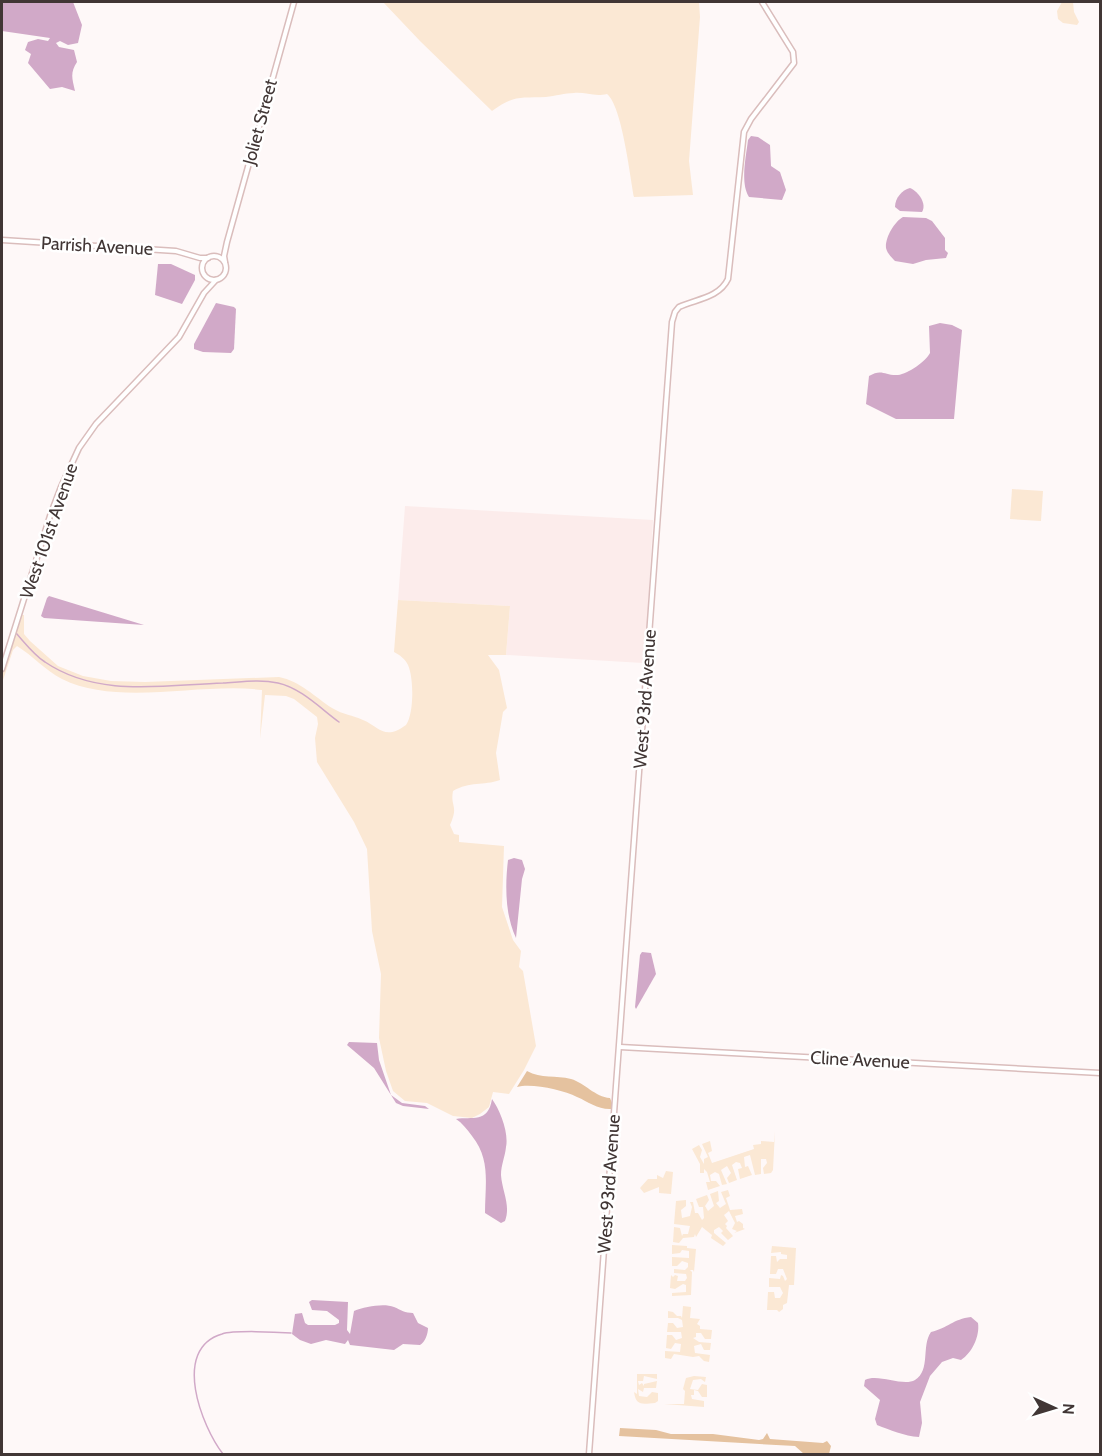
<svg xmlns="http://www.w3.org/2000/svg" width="1102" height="1456" viewBox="0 0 1102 1456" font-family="Cabin,sans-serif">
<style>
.built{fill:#fceceb}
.green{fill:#fbe8d4}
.forest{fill:#e5c29f}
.water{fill:#d1a9c8}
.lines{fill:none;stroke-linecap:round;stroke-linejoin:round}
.stream{stroke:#d1a9c8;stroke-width:1.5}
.secondary-casing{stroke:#dabdbc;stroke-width:7}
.secondary{stroke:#fff;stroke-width:4}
.labels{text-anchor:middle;stroke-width:5;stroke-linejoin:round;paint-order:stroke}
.street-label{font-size:18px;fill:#413635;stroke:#fff}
</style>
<rect width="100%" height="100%" fill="#fef8f8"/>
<!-- built -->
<polygon class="built" points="405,506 653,520 645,662 643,663 506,655 510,606 398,600"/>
<!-- green -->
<g class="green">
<path d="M383,2H667L693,3L699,2L700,17L689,161L693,195L634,197C630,176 622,106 607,94C594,97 586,92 574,93C565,93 555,96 546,97C521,98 513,95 492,111L420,41Z"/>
<polygon points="1062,2 1073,2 1074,12 1079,22 1077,25 1063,23 1058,19 1057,11"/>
<polygon points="1012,489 1043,491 1041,521 1010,519"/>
<path d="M398,600L510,606L506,655H488L499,670L507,708L503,712L496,753L500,780C483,786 470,781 453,791C450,807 459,805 450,825L454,834L459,835V842L504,846L502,907L513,940L521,951L519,967L523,971L536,1046L524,1070L509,1094L493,1092L489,1107L480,1114L472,1118L453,1116L427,1103L405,1101L393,1091L386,1071L379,1038L381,974L372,931L367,849L354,822L317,762L315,738L318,724L317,717L294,699L286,696L265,695L260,739L262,690C202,682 118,707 62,679C45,670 33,656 17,646L13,650L2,683V675L22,615H24V634L30,641L58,666L83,676L111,681L145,682L279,677C300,681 315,697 332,708C344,715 352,715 363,720C380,727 384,741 406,725C414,714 414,678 408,665C405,659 400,655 394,652Z"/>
<polygon points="775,1131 773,1170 771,1173 764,1174 763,1168 767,1163 766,1159 761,1159 761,1174 755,1175 750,1155 744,1157 745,1167 748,1166 752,1175 740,1179 738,1169 742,1168 740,1163 736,1162 732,1165 737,1180 729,1183 727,1178 731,1173 727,1166 721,1170 727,1184 722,1185 719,1174 715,1172 710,1175 711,1181 716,1181 720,1186 708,1190 706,1182 710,1182 707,1172 704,1169 704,1173 700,1173 700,1164 692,1149 699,1145 702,1150 700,1157 704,1164 704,1159 708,1157 702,1144 710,1141 712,1151 708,1153 712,1163 754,1149 753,1145 761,1144 761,1141 774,1142"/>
<polygon points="666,1171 673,1172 671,1194 659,1193 659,1187 644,1193 640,1188 648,1179 657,1179 657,1175 663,1178"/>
<polygon points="728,1190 730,1196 726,1198 730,1210 742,1209 743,1214 735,1216 737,1222 739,1221 743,1224 743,1228 745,1229 734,1233 737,1231 732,1229 735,1223 729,1211 724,1215 728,1221 725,1224 727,1226 726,1228 733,1236 728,1240 721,1233 723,1231 719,1227 714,1230 714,1233 726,1243 723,1246 711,1238 712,1235 702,1227 696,1237 695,1234 694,1237 683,1238 679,1243 673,1242 674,1227 680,1228 682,1236 683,1234 688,1234 690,1226 674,1224 676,1201 686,1200 686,1206 681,1210 682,1218 690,1216 692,1207 690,1202 693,1202 695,1213 698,1213 702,1220 704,1218 703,1207 699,1207 696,1199 707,1195 709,1200 705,1206 708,1211 714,1206 710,1194 718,1191 719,1201 716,1203 720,1208 726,1204 721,1192"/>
<polygon points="672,1245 687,1246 687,1248 696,1249 694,1272 693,1270 690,1270 692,1272 691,1295 672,1296 672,1293 686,1292 686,1285 683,1284 675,1289 670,1288 671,1275 673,1277 675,1275 678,1276 677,1281 685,1281 687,1278 686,1274 674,1273 674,1269 685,1270 688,1267 688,1263 682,1261 677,1266 672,1266 672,1257 689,1258 689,1251 682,1250 680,1253 672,1254"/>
<polygon points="772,1246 796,1248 794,1285 789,1285 787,1303 783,1305 783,1309 779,1312 777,1310 767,1310 768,1292 774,1292 775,1298 780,1298 783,1293 780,1287 769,1287 769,1278 780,1279 781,1275 783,1276 785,1281 787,1279 783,1269 778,1269 776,1274 770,1274 771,1256 776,1256 777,1262 780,1259 787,1259 787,1255 781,1254 781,1252 771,1253"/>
<polygon points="683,1306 691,1307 690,1318 700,1319 697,1324 700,1326 700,1329 712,1330 711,1339 705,1339 701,1333 696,1333 696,1337 693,1338 699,1342 711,1343 710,1350 704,1350 701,1344 694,1346 695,1353 710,1355 709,1362 704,1361 699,1356 693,1357 674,1354 671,1359 665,1358 665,1351 680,1352 681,1344 675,1343 671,1349 666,1348 667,1335 672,1335 676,1340 682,1338 681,1332 667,1332 668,1323 673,1323 677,1328 683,1327 682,1320 678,1318 668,1318 668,1311 673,1312 677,1316 681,1316 682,1318"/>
<path d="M637,1374H657V1379L644,1376L643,1381H638L639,1385L642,1383L644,1386V1384L657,1381L656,1388H644L643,1392L638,1389L639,1396L647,1397L652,1392L658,1393V1401L655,1403C642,1404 636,1406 634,1392L637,1394Z"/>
<polygon points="694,1376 706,1377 705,1382 701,1379 693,1380 690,1389 698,1390 702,1384 707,1385 707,1397 702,1397 698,1391 694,1390 694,1395 691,1395 692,1399 704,1401 704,1407 664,1404 684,1404 685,1391 683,1389 686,1378"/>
</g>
<!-- forest -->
<g class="forest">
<path d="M527,1071C541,1079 556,1075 571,1079C585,1083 595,1097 610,1098L612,1103V1109C598,1110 589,1102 577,1097C563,1090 532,1083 517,1087Z"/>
<polygon points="620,1428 656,1430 671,1434 713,1434 759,1440 763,1439 767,1433 770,1439 823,1443 827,1441 831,1446 829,1454 804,1454 795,1446 619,1436"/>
</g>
<!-- water -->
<g class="water">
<path d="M2,2H73L82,25L78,43L68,45L60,41L56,43L59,47L74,50L77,62C70,73 72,78 75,91L62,87L50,89L28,63L31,54L25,50L28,42L38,39L48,41L50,38L2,31Z"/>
<path d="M751,136L758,137L770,145L771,166L780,172L786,190L782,200L749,197C740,183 746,157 748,140Z"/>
<path d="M910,188C919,192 927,204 922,212L900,211L895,207C895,198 902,190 910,188Z"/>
<path d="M903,217L926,218L932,221L945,238V250L948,253L946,258L926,260L913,264L895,261C892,258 887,253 886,248C885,238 894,222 903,217Z"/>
<polygon points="158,264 171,264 195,275 195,280 182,304 155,295"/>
<polygon points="216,303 234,307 236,309 234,349 231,353 203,352 194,349 194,344"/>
<path d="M940,323L952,325L962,330L954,419H896L866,404L869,376C882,368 885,376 898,375C908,374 926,361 930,353L929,326Z"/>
<polygon points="49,596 144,625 44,618 41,616 47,598"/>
<path d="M514,858L522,860L525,869L522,879L516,938C505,915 505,885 508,860Z"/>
<polygon points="642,952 651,953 656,974 636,1009 635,1007 640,955"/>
<polygon points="349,1042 377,1043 379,1060 391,1095 402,1103 425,1106 429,1109 403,1106 396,1103 374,1068 347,1045"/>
<path d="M492,1099C500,1110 509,1133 506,1147C505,1157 501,1165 501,1175C502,1191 511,1205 505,1221L501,1223L485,1213C485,1184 491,1160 472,1136C467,1129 462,1123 456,1119C472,1116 488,1124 492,1099Z"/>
<path d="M312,1300L348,1302L347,1330L350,1334L354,1311C365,1307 383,1303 394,1307C401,1310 405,1313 413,1313L418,1323L428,1328C428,1334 425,1342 420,1345L403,1344L394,1350L350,1345L348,1340L345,1344L326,1340L311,1344L300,1340L292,1334L295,1314L302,1313L305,1323L308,1325H335L339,1323V1320L327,1311L312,1310L309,1302Z"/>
<path d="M971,1317L978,1323C980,1336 972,1353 961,1360L953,1358L942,1362L930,1376L920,1402L922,1423L919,1437C904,1436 890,1430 877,1425L875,1419L880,1400L864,1386L865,1380C878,1373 903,1387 915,1380C931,1370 921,1346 931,1332C948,1328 953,1319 971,1317Z"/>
</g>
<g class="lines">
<!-- stream -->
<g class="stream">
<path d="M16,633C25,643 34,655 45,662C98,698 163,685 223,683C241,682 260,679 278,683C301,688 321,709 339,722"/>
<path d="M223,1454C202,1427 171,1349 222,1334C234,1330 277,1332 291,1333"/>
</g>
<defs>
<g id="secondary">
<polyline points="2,240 176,251 200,258 208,258"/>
<circle cx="214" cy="268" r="12"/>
<polyline points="225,262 224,256 227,242 294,2"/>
<polyline points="2,669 50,516 61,487 79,448 96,424 179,337 204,293 216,280"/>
<polyline points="620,1047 1100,1073"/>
<path d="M589,1454L672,322L675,312L679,307C696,299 719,298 728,279L744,132L751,119L794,63L793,52L762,2"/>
</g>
</defs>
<!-- secondary casing -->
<use href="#secondary" class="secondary-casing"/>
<!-- secondary -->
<use href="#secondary" class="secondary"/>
</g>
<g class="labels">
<!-- street labels -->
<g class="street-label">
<text transform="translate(260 122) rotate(-75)" y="6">Joliet Street</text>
<text transform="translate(97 246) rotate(3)" y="6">Parrish Avenue</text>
<text transform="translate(49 531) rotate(-71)" y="6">West 101st Avenue</text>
<text transform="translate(645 699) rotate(-86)" y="6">West 93rd Avenue</text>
<text transform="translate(860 1060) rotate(3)" y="6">Cline Avenue</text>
<text transform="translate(609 1184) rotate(-86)" y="6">West 93rd Avenue</text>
</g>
</g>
<!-- border -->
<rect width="1102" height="1456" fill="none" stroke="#413635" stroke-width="6"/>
<!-- north arrow -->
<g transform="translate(1054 1408) rotate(94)" stroke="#ffffff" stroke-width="4.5" paint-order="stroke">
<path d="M0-4.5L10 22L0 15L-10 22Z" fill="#413635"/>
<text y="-9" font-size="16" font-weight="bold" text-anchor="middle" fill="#413635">N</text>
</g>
</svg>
